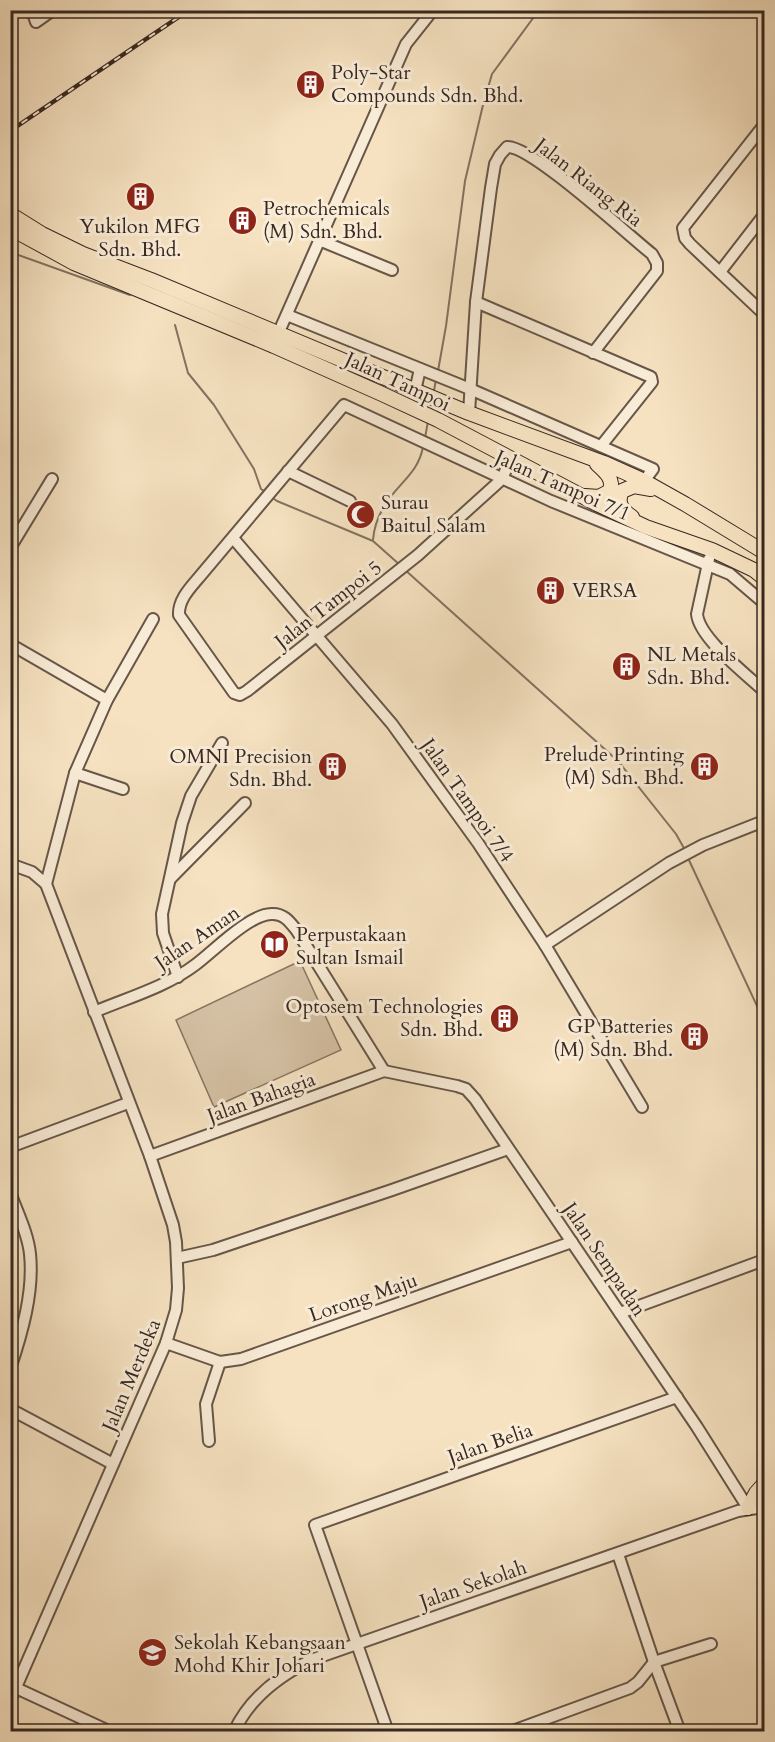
<svg xmlns="http://www.w3.org/2000/svg" width="775" height="1742" viewBox="0 0 775 1742" font-family="Cardo,serif">
<style>
.green{fill:#d6c2a6;stroke:#867564;stroke-width:1.5}
.lines{fill:none;stroke-linecap:round;stroke-linejoin:round}
.stream{stroke:#837261;stroke-width:2}
.minor-casing{stroke:#675649;stroke-width:14}
.major-casing{stroke:#372821;stroke-width:16}
.minor{stroke:#f9ecd7;stroke-width:10}
.major{stroke:#f6e2c1;stroke-width:14}
.rail-casing{stroke:#372821;stroke-width:4.5}
.rail{stroke:#f9ecd7;stroke-width:2;stroke-dasharray:7;stroke-linecap:butt}
.labels{text-anchor:middle;stroke-width:6;stroke-linejoin:round;paint-order:stroke}
.poi-label{font-size:20px;fill:#372821;stroke:#f9ecd7;text-anchor:start}
.street-label{font-size:20px;fill:#372821;stroke:#f9ecd7}
</style>
<rect width="100%" height="100%" fill="#f6e2c1"/>
<filter id="stains"><feTurbulence type="fractalNoise" baseFrequency=".00333" numOctaves="4"/><feColorMatrix values="0 0 0 0 .2 0 0 0 0 .09 0 0 0 0 .02 0 0 0 .5 -.17"/></filter>
<radialGradient id="worn" r=".72"><stop offset=".6" stop-color="#630" stop-opacity="0"/><stop offset="1" stop-color="#630" stop-opacity=".3"/></radialGradient>
<!-- green -->
<polygon class="green" points="300,961 341,1050 214,1107 176,1020"/>
<g class="lines">
<!-- stream -->
<g class="stream">
<polyline points="10,252 130,295"/>
<polyline points="175,325 188,373 214,405 254,469 261,489 267,493"/>
<polyline points="438,371 446,326 465,181 483,105 492,74 539,10"/>
<polyline points="434,391 436,379"/>
<polyline points="425,438 428,421"/>
<polyline points="271,497 277,501 373,541 400,565"/>
<path d="M373,540C374,527 378,516 385,505C398,483 418,474 423,447"/>
<polyline points="404,569 618,761 676,834 685,850"/>
<polyline points="688,858 764,1021"/>
</g>
<defs>
<g id="minor">
<polyline points="32,10 36,22 53,10"/>
<polyline points="764,125 683,228 685,238 690,244 764,314"/>
<polyline points="319,240 392,270"/>
<polyline points="720,272 764,215"/>
<polyline points="476,302 651,377 652,382 601,446"/>
<polyline points="287,315 470,389 653,469 644,481"/>
<polyline points="278,334 406,44 433,10"/>
<polyline points="415,391 420,369"/>
<path d="M469,413L476,302L491,188L495,164L500,155L507,147C531,145 628,235 652,254L657,263V271L593,353"/>
<path d="M510,460L502,479L418,555L247,691L240,695L234,693L179,615C178,599 192,586 201,575L344,405L551,501L730,574L764,603"/>
<polyline points="288,471 350,501"/>
<polyline points="233,538 392,724 478,843 545,945 642,1107"/>
<polyline points="10,548 52,479"/>
<path d="M709,559L697,614C699,638 746,674 764,691"/>
<polyline points="10,644 107,700"/>
<polyline points="75,773 123,789"/>
<polyline points="10,864 32,872 46,884 150,1156 173,1225 176,1242 178,1288 176,1310 166,1343 10,1701"/>
<polyline points="170,879 245,803"/>
<polyline points="46,884 75,773 107,700 153,619"/>
<polyline points="545,945 669,863 703,845 764,821"/>
<polyline points="178,977 163,933 162,914 182,823 191,796 222,743"/>
<path d="M94,1012C127,998 166,987 195,965C214,951 248,915 271,914C284,913 290,922 297,931L384,1071"/>
<polyline points="384,1071 457,1086 466,1089 475,1099 697,1427 748,1508"/>
<polyline points="10,1147 128,1103"/>
<polyline points="150,1156 384,1071"/>
<path d="M10,1192C17,1212 28,1233 30,1254C34,1292 22,1333 10,1369"/>
<polyline points="177,1258 213,1250 392,1190 508,1149"/>
<polyline points="620,1313 764,1260"/>
<polyline points="166,1343 220,1362 241,1359 572,1242"/>
<polyline points="10,1409 113,1464"/>
<polyline points="209,1441 206,1404 220,1362"/>
<polyline points="618,1554 654,1662 680,1732"/>
<polyline points="16,1688 111,1732"/>
<path d="M234,1732C249,1698 279,1676 311,1660L738,1511L764,1507"/>
<polyline points="388,1732 315,1525 677,1397"/>
<polyline points="510,1732 630,1688 638,1682 654,1662 711,1644"/>
</g>
<g id="major">
<polyline points="10,214 42,234 83,254 151,280 469,413 604,463 644,481 685,504 764,552"/>
<polyline points="10,228 74,263 274,346 382,394 438,420 597,504 646,527 712,550 754,570 764,578"/>
<path d="M585,496L599,497L610,491C614,479 606,472 597,464"/>
<path d="M632,517C622,510 616,503 622,491L634,486L651,489"/>
<polyline points="748,1508 756,1493 764,1484"/>
</g>
</defs>
<!-- minor casing -->
<use href="#minor" class="minor-casing"/>
<!-- major casing -->
<use href="#major" class="major-casing"/>
<!-- minor -->
<use href="#minor" class="minor"/>
<!-- major -->
<use href="#major" class="major"/>
<defs>
<polyline id="rail" points="10,131 189,10"/>
</defs>
<!-- rail casing -->
<use href="#rail" class="rail-casing"/>
<!-- rail -->
<use href="#rail" class="rail"/>
</g>
<!-- icons -->
<defs>
<symbol id="building-disc" viewBox="-11 -11 22 22"><circle r="9.5" fill="#8f2418" stroke="#f9ecd7"/><path d="M-4-6H4V6H1V3H-1V6H-4ZM-2.5-4.3h1.7v1.8h-1.7ZM.8-4.3h1.7v1.8H.8ZM-2.5-1h1.7V.8h-1.7ZM.8-1h1.7V.8H.8Z" fill="#fff"/></symbol>
<symbol id="mosque-disc" viewBox="-11 -11 22 22"><circle r="9.5" fill="#8f2418" stroke="#f9ecd7"/><path d="M3.5-4.9A6 6 0 1 0 3.5 4.9A5 5 0 1 1 3.5-4.9Z" fill="#fff"/></symbol>
<symbol id="library-disc" viewBox="-11 -11 22 22"><circle r="9.5" fill="#8f2418" stroke="#f9ecd7"/><path d="M-6-4Q-3-5.5-.7-3.5V5Q-3 3-6 4ZM6-4Q3-5.5 .7-3.5V5Q3 3 6 4Z" fill="#fff"/></symbol>
<symbol id="school-disc" viewBox="-11 -11 22 22"><circle r="9.5" fill="#8f2418" stroke="#f9ecd7"/><path d="M0-5L7-2L0 1L-7-2ZM-4 1L0 2.5L4 1V4Q0 6-4 4Z" fill="#fff"/></symbol>
</defs>
<g fill-rule="evenodd">
<use href="#building-disc" x="294" y="68" width="33" height="33"/>
<use href="#building-disc" x="124" y="180" width="33" height="33"/>
<use href="#building-disc" x="226" y="204" width="33" height="33"/>
<use href="#mosque-disc" x="344" y="498" width="33" height="33"/>
<use href="#building-disc" x="534" y="574" width="33" height="33"/>
<use href="#building-disc" x="610" y="650" width="33" height="33"/>
<use href="#building-disc" x="688" y="750" width="33" height="33"/>
<use href="#building-disc" x="316" y="750" width="33" height="33"/>
<use href="#library-disc" x="258" y="928" width="33" height="33"/>
<use href="#building-disc" x="488" y="1002" width="33" height="33"/>
<use href="#building-disc" x="678" y="1020" width="33" height="33"/>
<use href="#school-disc" x="136" y="1636" width="33" height="33"/>
</g>
<g class="labels">
<!-- poi labels -->
<g class="poi-label">
<text x="331" y="79">Poly-Star<tspan x="331" dy="23">Compounds Sdn. Bhd.</tspan></text>
<text x="263" y="215">Petrochemicals<tspan x="263" dy="23">(M) Sdn. Bhd.</tspan></text>
<text x="140" y="233" text-anchor="middle">Yukilon MFG<tspan x="140" dy="23">Sdn. Bhd.</tspan></text>
<text x="381" y="509">Surau<tspan x="381" dy="23">Baitul Salam</tspan></text>
<text x="572" y="597">VERSA</text>
<text x="647" y="661">NL Metals<tspan x="647" dy="23">Sdn. Bhd.</tspan></text>
<text x="684" y="761" text-anchor="end">Prelude Printing<tspan x="684" dy="23">(M) Sdn. Bhd.</tspan></text>
<text x="312" y="763" text-anchor="end">OMNI Precision<tspan x="312" dy="23">Sdn. Bhd.</tspan></text>
<text x="296" y="941">Perpustakaan<tspan x="296" dy="23">Sultan Ismail</tspan></text>
<text x="483" y="1013" text-anchor="end">Optosem Technologies<tspan x="483" dy="23">Sdn. Bhd.</tspan></text>
<text x="673" y="1033" text-anchor="end">GP Batteries<tspan x="673" dy="23">(M) Sdn. Bhd.</tspan></text>
<text x="174" y="1649">Sekolah Kebangsaan<tspan x="174" dy="23">Mohd Khir Johari</tspan></text>
</g>
<!-- street labels -->
<g class="street-label">
<text transform="translate(589 182) rotate(38)" y="7">Jalan Riang Ria</text>
<text transform="translate(398 381) rotate(25)" y="7">Jalan Tampoi</text>
<text transform="translate(563 485) rotate(24)" y="7">Jalan Tampoi 7/1</text>
<text transform="translate(328 604) rotate(-38)" y="7">Jalan Tampoi 5</text>
<text transform="translate(468 800) rotate(55)" y="7">Jalan Tampoi 7/4</text>
<text transform="translate(197 937) rotate(-34)" y="7">Jalan Aman</text>
<text transform="translate(261 1097) rotate(-20)" y="7">Jalan Bahagia</text>
<text transform="translate(605 1259) rotate(56)" y="7">Jalan Sempadan</text>
<text transform="translate(363 1297) rotate(-19)" y="7">Lorong Maju</text>
<text transform="translate(131 1375) rotate(-67)" y="7">Jalan Merdeka</text>
<text transform="translate(490 1443) rotate(-19)" y="7">Jalan Belia</text>
<text transform="translate(473 1584) rotate(-19)" y="7">Jalan Sekolah</text>
</g>
</g>
<!-- margin -->
<rect width="775" height="1742" fill="none" stroke="#f6e2c1" stroke-width="36"/>
<rect x="12" y="12" width="751" height="1718" fill="none" stroke="#372821" stroke-width="3"/>
<rect x="18" y="18" width="739" height="1706" fill="none" stroke="#372821" stroke-width="1.5"/>
<rect width="100%" height="100%" filter="url(#stains)"/>
<rect width="100%" height="100%" fill="url(#worn)"/>
</svg>
